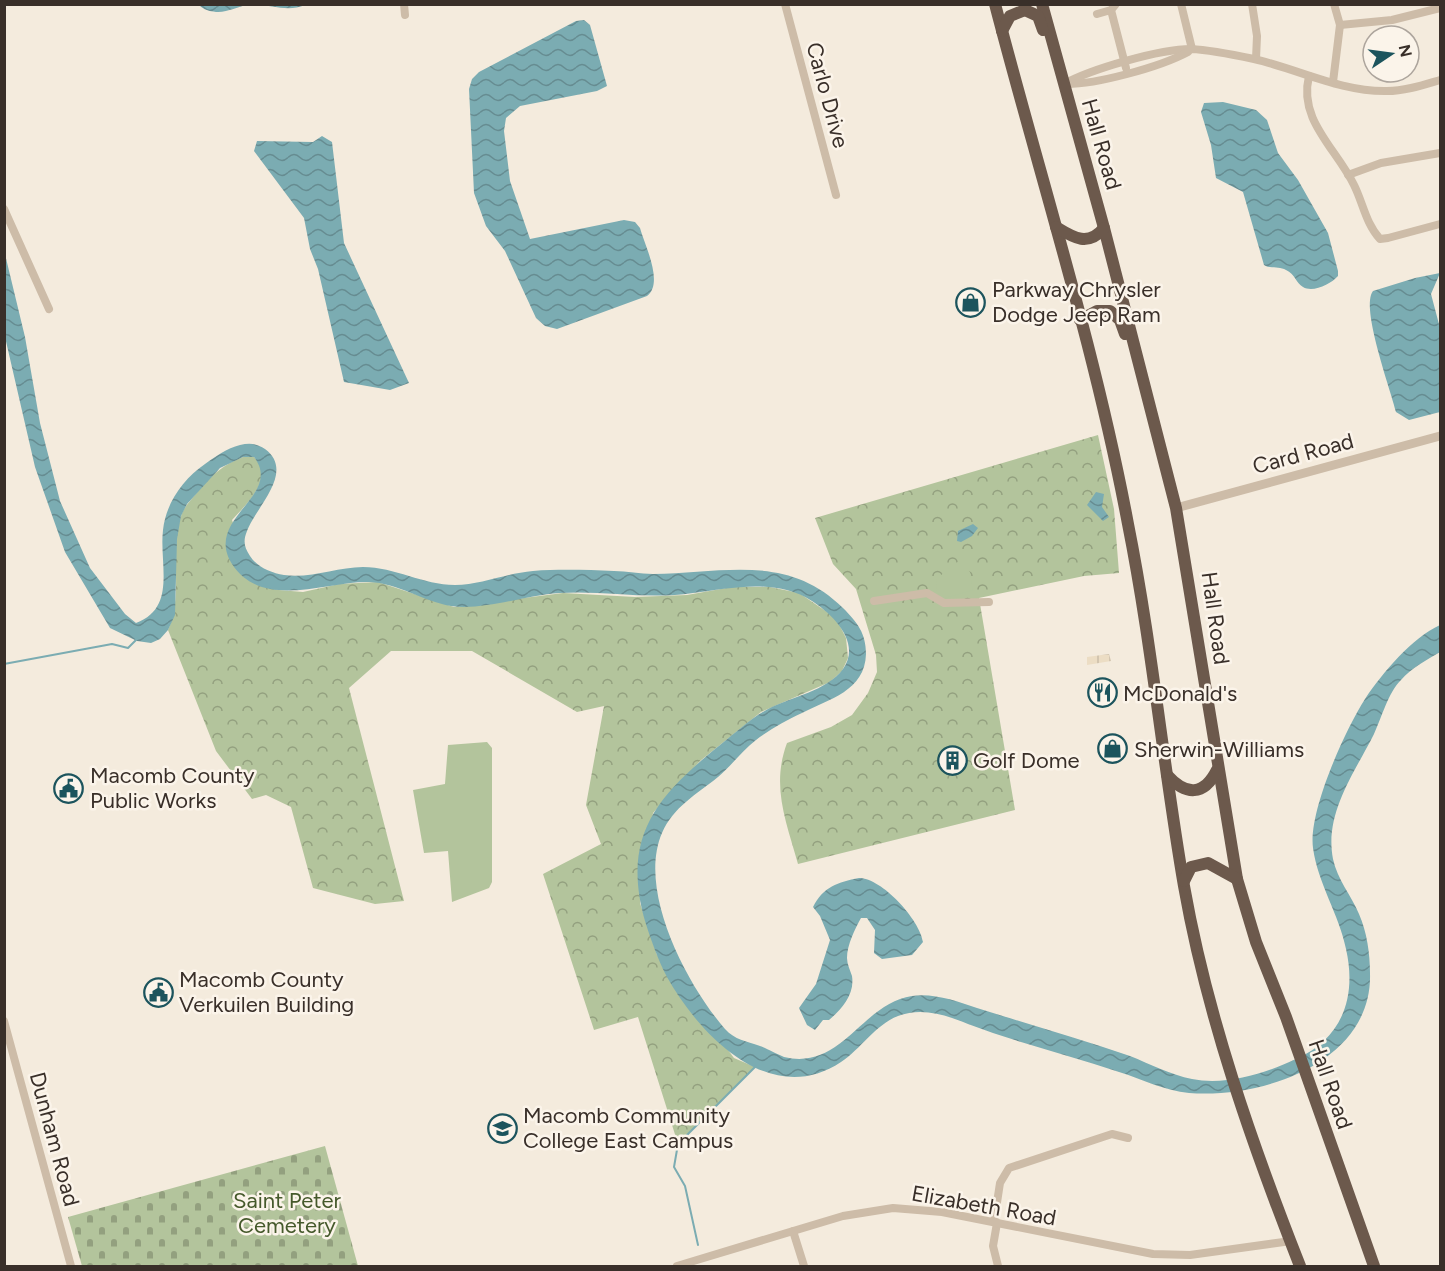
<svg xmlns="http://www.w3.org/2000/svg" width="1445" height="1271" viewBox="0 0 1445 1271" font-family="Figtree,sans-serif">
<style>
.cemetery{fill:url(#cemetery-stones)}
.park{fill:url(#park-crowns)}
.pitch{fill:#b3c49c}
.plaza{fill:url(#plaza-grid)}
.water{fill:url(#water-waves)}
.lines{fill:none;stroke-linecap:round;stroke-linejoin:round}
.stream{stroke:#7bacb2;stroke-width:2}
.minor{stroke:#cdbca8;stroke-width:8}
.tertiary{stroke:#cdbca8;stroke-width:9}
.trunk{stroke:#6c594c;stroke-width:12}
.labels{text-anchor:middle;stroke-width:5;stroke-linejoin:round;paint-order:stroke}
.street-label{font-size:22px;fill:#392f29;stroke:#fbf4ea}
.poi-label{font-size:22px;fill:#392f29;stroke:#fbf4ea;text-anchor:start}
.park-label{font-size:22px;fill:#45592b;stroke:#fbf4ea}
</style>
<defs>
<pattern id="cemetery-stones" width="16" height="16" patternUnits="userSpaceOnUse" patternTransform="scale(1.5)"><rect width="16" height="16" fill="#b3c49c"/><path d="M2 7V4a2 2 0 0 1 4 0v3zM10 15v-3a2 2 0 0 1 4 0v3z" fill="#93a07f"/></pattern>
<pattern id="park-crowns" width="20" height="18" patternUnits="userSpaceOnUse" patternTransform="scale(1.5)"><rect width="20" height="18" fill="#b3c49c"/><path d="M2 6a3 3 0 1 1 6 0M12 15a3 3 0 1 1 6 0" fill="none" stroke="#93a07f"/></pattern>
<pattern id="plaza-grid" width="8" height="8" patternUnits="userSpaceOnUse" patternTransform="scale(1.5)"><rect width="8" height="8" fill="#ecddc4"/><path d="M0 4h8M4 0v8" fill="none" stroke="#cbbea8"/></pattern>
<pattern id="water-waves" width="16" height="10" patternUnits="userSpaceOnUse" patternTransform="scale(1.5)"><rect width="16" height="10" fill="#7bacb2"/><path d="M0 5q4-4 8 0t8 0" fill="none" stroke="#668c91"/></pattern>
</defs>
<rect width="100%" height="100%" fill="#f4ebdd"/>
<!-- cemetery -->
<polygon class="cemetery" points="325,1146 358,1266 82,1266 68,1217"/>
<!-- park -->
<g class="park">
<path d="M1098,435L1114,509L1119,573L1084,576L979,598L1015,810L798,864C786,821 771,786 787,743L831,727L852,715L868,693L877,672L876,655L856,589L833,564L815,518Z"/>
<path d="M243,457H254C275,479 247,503 232,520L254,583L279,590L303,592L339,584L378,582L454,607L563,593L635,597L687,595L732,587H770L799,593L836,618L846,638L848,658L842,671L830,682L761,712L700,761L653,813L640,903L657,955L734,1058L755,1067L678,1144L638,1017L594,1030L543,874L601,844L586,805L604,706L577,712L472,651H391L349,688L404,901L375,904L313,888L291,807L266,795L252,799L216,751L168,630C184,595 169,553 181,516C184,506 193,498 199,490C212,474 225,464 243,457Z"/>
</g>
<!-- pitch -->
<g class="pitch">
<polygon points="959,561 970,572 973,590 945,598 937,591 936,579"/>
<polygon points="487,742 492,748 492,882 489,888 452,902 448,851 424,853 413,790 445,784 448,745"/>
</g>
<!-- plaza -->
<polygon class="plaza" points="1109,654 1111,661 1087,665 1087,657"/>
<!-- water -->
<g class="water">
<path d="M199,5H305C286,13 269,3 248,5C238,6 227,13 216,12C209,11 204,10 199,5Z"/>
<path d="M584,20L590,25L607,86L597,91L520,106L506,118L504,131L510,181L530,239L624,220L635,222L640,228C645,246 664,283 647,296L557,329L545,326L536,318L505,251L486,226L474,193L469,89L472,79L479,72L576,21Z"/>
<path d="M1223,102L1256,110L1267,120L1278,153L1298,180L1328,233L1338,271V276C1331,284 1313,293 1303,287C1296,283 1295,274 1286,270C1279,266 1270,269 1264,265L1243,192L1216,178L1211,145L1201,112L1204,103Z"/>
<polygon points="322,136 332,142 344,243 409,383 390,390 344,382 318,269 310,249 304,218 254,151 257,141 313,142"/>
<path d="M4,250L25,337L40,423L60,501L90,568L125,614L136,623C177,608 159,564 163,530C166,503 183,479 205,464C215,457 227,448 240,445C249,443 256,443 265,449C296,472 255,508 247,531C243,541 244,547 250,556C257,567 271,573 284,575C310,579 337,567 363,567C395,567 423,585 455,585C481,585 507,573 533,571C559,569 588,570 614,571C627,571 640,574 653,574C723,573 788,553 843,608C857,622 866,633 866,654C865,691 829,699 802,713C787,720 769,730 756,740C742,751 731,766 718,777C697,794 673,807 662,833C637,891 687,985 725,1029C735,1040 746,1041 760,1046C763,1047 781,1056 784,1057C842,1071 862,1003 912,996C934,993 956,1001 977,1008C1028,1024 1079,1039 1130,1056C1150,1064 1171,1075 1192,1079C1226,1086 1266,1073 1296,1059C1342,1039 1357,997 1346,949C1339,914 1318,884 1313,848C1308,812 1345,730 1365,699C1383,672 1412,638 1440,625V652C1427,660 1411,668 1401,680C1388,693 1382,717 1374,734C1355,772 1324,813 1333,859C1337,879 1351,895 1359,914C1367,932 1370,954 1370,973C1373,1062 1262,1099 1189,1093C1165,1091 1142,1079 1119,1072C1069,1055 1018,1043 968,1024C946,1015 922,1007 898,1016C875,1025 861,1049 841,1062C771,1109 700,1036 667,977C658,960 651,940 645,921C621,836 657,796 720,745C735,733 751,718 768,709C791,697 827,691 843,669C862,642 832,614 812,601C776,578 732,588 693,593C648,600 604,590 559,593C526,595 483,611 451,606C422,601 398,583 369,582C326,581 263,611 232,564C203,518 284,496 254,457H243L220,468L187,504L181,516L177,539L175,615L168,630L160,639L151,643L137,641L110,628L65,552L35,467L5,337Z"/>
<path d="M1440,273L1431,294L1440,328V412L1409,420L1396,412C1391,390 1360,307 1373,291L1415,278Z"/>
<polygon points="1096,492 1104,494 1102,507 1109,517 1103,521 1087,505"/>
<polygon points="973,524 978,528 972,536 961,542 957,541 958,531"/>
<path d="M859,878C882,878 920,920 923,942L912,955L882,959L874,953L875,930L867,918H861C855,929 847,945 847,958C847,964 850,970 852,976C855,994 842,1009 829,1020H823L815,1030L807,1025L799,1008L816,984L830,940L820,916L813,907C823,887 838,882 859,878Z"/>
</g>
<g class="lines">
<!-- stream -->
<g class="stream">
<polyline points="4,664 112,644 128,648 138,638"/>
<polyline points="698,1245 685,1186 674,1167 678,1144 756,1066"/>
</g>
<!-- minor -->
<g class="minor">
<polyline points="404,4 405,15"/>
<polyline points="785,4 836,195"/>
<polyline points="1181,4 1192,49"/>
<polyline points="1252,4 1257,36 1256,59"/>
<polyline points="1111,10 1126,68"/>
<polyline points="1097,14 1111,10 1116,4"/>
<polyline points="1340,25 1392,20 1440,8"/>
<path d="M1309,76C1298,120 1336,148 1354,185C1363,203 1366,224 1380,239L1388,238L1440,224"/>
<polyline points="1333,82 1340,25 1334,4"/>
<path d="M1064,84C1091,69 1160,49 1191,49C1211,50 1235,55 1254,59C1298,69 1341,92 1387,91C1405,91 1423,85 1440,80"/>
<path d="M1064,84C1095,85 1160,67 1188,52"/>
<polyline points="1348,175 1381,163 1440,153"/>
<polyline points="4,209 49,309"/>
<polyline points="874,601 927,593 944,603 989,602"/>
<polyline points="4,1021 71,1266"/>
<polyline points="994,1222 1000,1183 1009,1168 1112,1134 1128,1138"/>
<polyline points="997,1223 993,1246 998,1266"/>
<polyline points="793,1231 804,1266"/>
<polyline points="677,1266 843,1216 893,1208 942,1212 1153,1254 1190,1255 1291,1241"/>
</g>
<!-- tertiary -->
<polyline class="tertiary" points="1176,508 1440,436"/>
<!-- trunk -->
<g class="trunk">
<path d="M995,4C1040,177 1095,348 1128,524C1152,644 1163,765 1184,886C1207,1016 1252,1144 1300,1266"/>
<polyline points="1042,4 1104,228 1176,508 1237,879 1256,942 1286,1017 1374,1266"/>
<polyline points="1002,31 1010,16 1025,10 1038,16 1043,30"/>
<path d="M1056,227C1074,238 1088,247 1104,228"/>
<polyline points="1080,320 1097,311 1110,311 1120,320 1125,334"/>
<path d="M1167,775C1186,796 1204,796 1217,770"/>
<polyline points="1184,881 1191,867 1208,863 1237,879"/>
</g>
</g>
<!-- icons -->
<defs>
<symbol id="shop-ring" viewBox="-11 -11 22 22"><circle r="9.5" fill="#fbf4ea" stroke="#1c545d" stroke-width="1.5"/><path d="M-5-2.5h2.3a2.7 3.5 0 0 1 5.4 0H5L5.5 6h-11ZM-1.5-2.5h3a1.5 2.3 0 0 0-3 0Z" fill="#1c545d"/></symbol>
<symbol id="restaurant-ring" viewBox="-11 -11 22 22"><circle r="9.5" fill="#fbf4ea" stroke="#1c545d" stroke-width="1.5"/><path d="M-5-6h1v4h1v-4h1v4h1v-4h1v5L-1.5 .5V6h-2V.5L-5-1ZM5-6V6H3V1.5H1.5Q1.5-4 5-6Z" fill="#1c545d"/></symbol>
<symbol id="building-ring" viewBox="-11 -11 22 22"><circle r="9.5" fill="#fbf4ea" stroke="#1c545d" stroke-width="1.5"/><path d="M-4-6H4V6H1V3H-1V6H-4ZM-2.5-4.3h1.7v1.8h-1.7ZM.8-4.3h1.7v1.8H.8ZM-2.5-1h1.7V.8h-1.7ZM.8-1h1.7V.8H.8Z" fill="#1c545d"/></symbol>
<symbol id="civic-ring" viewBox="-11 -11 22 22"><circle r="9.5" fill="#fbf4ea" stroke="#1c545d" stroke-width="1.5"/><path d="M-.6-6.5H3V-4.5H.6V-3L4-1V1h2V6H-6V1h2V-1L-.6-3ZM-1.2 2.5V6h2.4V2.5Z" fill="#1c545d"/></symbol>
<symbol id="university-ring" viewBox="-11 -11 22 22"><circle r="9.5" fill="#fbf4ea" stroke="#1c545d" stroke-width="1.5"/><path d="M0-5L7-2L0 1L-7-2ZM-4 1L0 2.5L4 1V4Q0 6-4 4Z" fill="#1c545d"/></symbol>
</defs>
<g fill-rule="evenodd">
<use href="#shop-ring" x="954" y="286" width="33" height="33"/>
<use href="#restaurant-ring" x="1086" y="676" width="33" height="33"/>
<use href="#shop-ring" x="1096" y="732" width="33" height="33"/>
<use href="#building-ring" x="936" y="744" width="33" height="33"/>
<use href="#civic-ring" x="52" y="772" width="33" height="33"/>
<use href="#civic-ring" x="142" y="976" width="33" height="33"/>
<use href="#university-ring" x="486" y="1112" width="33" height="33"/>
</g>
<g class="labels">
<!-- street labels -->
<g class="street-label">
<text transform="translate(828 95) rotate(75)" y="8">Carlo Drive</text>
<text transform="translate(1102 144) rotate(74)" y="8">Hall Road</text>
<text transform="translate(1303 453) rotate(-15)" y="8">Card Road</text>
<text transform="translate(1216 618) rotate(82)" y="8">Hall Road</text>
<text transform="translate(1331 1084) rotate(71)" y="8">Hall Road</text>
<text transform="translate(55 1139) rotate(75)" y="8">Dunham Road</text>
<text transform="translate(984 1205) rotate(10)" y="8">Elizabeth Road</text>
</g>
<!-- poi labels -->
<g class="poi-label">
<text x="992" y="297">Parkway Chrysler<tspan x="992" dy="25">Dodge Jeep Ram</tspan></text>
<text x="1123" y="701">McDonald's</text>
<text x="1134" y="757">Sherwin-Williams</text>
<text x="973" y="768">Golf Dome</text>
<text x="90" y="783">Macomb County<tspan x="90" dy="25">Public Works</tspan></text>
<text x="179" y="987">Macomb County<tspan x="179" dy="25">Verkuilen Building</tspan></text>
<text x="523" y="1123">Macomb Community<tspan x="523" dy="25">College East Campus</tspan></text>
</g>
<!-- park labels -->
<g class="park-label">
<text x="287" y="1208">Saint Peter<tspan x="287" dy="25">Cemetery</tspan></text>
</g>
</g>
<!-- border -->
<rect width="1445" height="1271" fill="none" stroke="#392f29" stroke-width="12"/>
<!-- north arrow -->
<g transform="translate(1391 54) rotate(77)"><circle r="28" fill="#fbf4ea" stroke="#ada59d" stroke-width="1.5"/>
<path d="M0-4.5L10 22L0 15L-10 22Z" fill="#1c545d"/>
<text y="-9" font-size="16" font-weight="bold" text-anchor="middle" fill="#392f29">N</text>
</g>
</svg>
